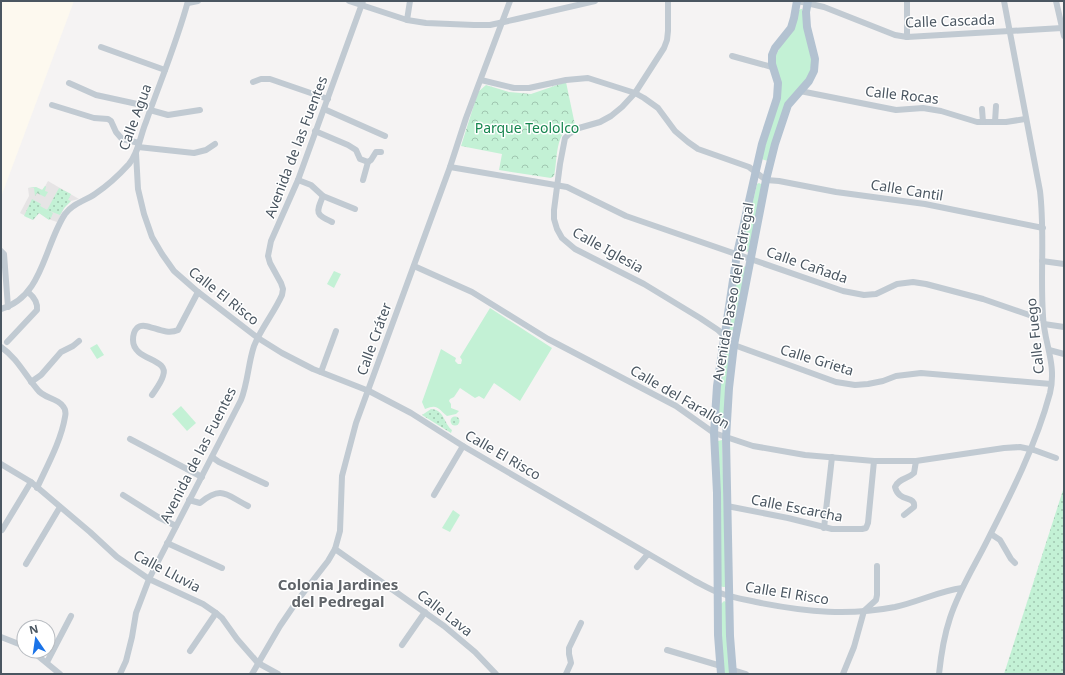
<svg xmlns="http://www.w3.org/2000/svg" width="1065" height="675" viewBox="0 0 1065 675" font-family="'Noto Sans',sans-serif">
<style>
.commercial{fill:#fdf9ef}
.education{fill:#e6e4e5}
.grass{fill:url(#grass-dots)}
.forest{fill:url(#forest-firs)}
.park{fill:url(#park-crowns)}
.garden{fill:#c3f1d5}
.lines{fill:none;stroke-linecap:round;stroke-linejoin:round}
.minor{stroke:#c1cad2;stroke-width:6}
.major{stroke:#b3c2d1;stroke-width:8}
.labels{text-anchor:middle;stroke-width:3;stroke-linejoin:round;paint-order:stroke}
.street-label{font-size:14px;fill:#4a5661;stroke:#fff}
.park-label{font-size:14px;fill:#17864f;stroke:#fff}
.neighbourhood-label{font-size:15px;font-weight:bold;fill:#5f6368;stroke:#fff}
</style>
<defs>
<pattern id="grass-dots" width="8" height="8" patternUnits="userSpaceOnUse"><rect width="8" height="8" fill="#c3f1d5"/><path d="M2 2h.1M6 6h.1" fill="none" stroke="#a0c6b0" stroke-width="1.8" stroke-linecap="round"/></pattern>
<pattern id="forest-firs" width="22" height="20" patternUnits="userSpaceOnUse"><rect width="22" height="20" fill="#c3f1d5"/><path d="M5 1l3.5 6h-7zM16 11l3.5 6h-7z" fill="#a0c6b0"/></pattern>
<pattern id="park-crowns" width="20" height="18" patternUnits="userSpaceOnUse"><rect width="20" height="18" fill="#c3f1d5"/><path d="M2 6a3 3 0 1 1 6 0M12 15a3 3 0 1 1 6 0" fill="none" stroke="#a0c6b0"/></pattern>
</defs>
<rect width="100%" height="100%" fill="#f5f3f3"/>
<!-- commercial -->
<polygon class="commercial" points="1,1 74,1 1,197"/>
<!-- education -->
<polygon class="education" points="48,181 79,199 71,201 66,205 57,222 48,219 39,213 33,220 20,213 29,196 28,188 36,187 43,190"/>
<!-- grass -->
<g class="grass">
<polygon points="59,188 71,194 68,200 71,201 64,208 60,215 47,210"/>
<polygon points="32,199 41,204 38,211 51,218 49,220 39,213 33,220 24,216"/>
<path d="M431,409C444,409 444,424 452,430L451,433L422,415Z"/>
<circle cx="455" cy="421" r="4.5"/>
<polygon points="1064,487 1064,674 1004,674"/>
</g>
<!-- forest -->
<polygon class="forest" points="45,186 46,187 45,191 48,192 45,197 37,193 35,196 34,188 28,188 36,187 42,190"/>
<!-- park -->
<path class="park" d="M566,82L575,125C554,131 558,159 554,176L551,178L499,170L502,154L461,146L478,92L486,85L509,92L531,94Z"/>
<!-- garden -->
<g class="garden">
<polygon points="801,9 802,9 812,63 809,76 791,97 768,161 761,159 780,98 774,59 799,10"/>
<polygon points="759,183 761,184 763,186 749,252 744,251 743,245 757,184"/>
<polygon points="40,206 53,213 51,218 37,211"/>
<polygon points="743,265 746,268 734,328 732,331 729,330 738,272 739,267"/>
<polygon points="334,271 341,274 334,288 327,284"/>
<path d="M490,308L552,348L520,401L494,383L484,399L479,396L475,398L460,388L454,397L450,399L449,401L451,404V408L459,411L456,414L447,416C437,408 438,404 425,409L422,402L441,349L456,358L455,361L458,364H461L462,360L460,357Z"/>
<polygon points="97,344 104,355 97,359 90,348"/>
<polygon points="728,347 731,348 723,427 719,427 718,425 720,389 726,348"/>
<polygon points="181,406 196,423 187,431 172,414"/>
<polygon points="722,440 726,587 723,587 720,586 718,441"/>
<polygon points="453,510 460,515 450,532 442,528"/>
<polygon points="724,601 726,602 730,674 724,674 721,636 721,604"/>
</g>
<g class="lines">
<!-- minor -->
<g class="minor">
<polyline points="349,1 407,20 426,23 474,25 490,25 517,19 595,1"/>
<polyline points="668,1 668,31 667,40 664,48 635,93 622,107 611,116 600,122 579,128 569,134 565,138 560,164 554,210 554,219 557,229 562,238 575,249 644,284 700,318 718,330 734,345 836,382 855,385 868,384 883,381 896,376 921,373 1051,384"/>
<polyline points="798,1 824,7 895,35 907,37 1062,28"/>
<polyline points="907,1 907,37"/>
<polyline points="1056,1 1064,36"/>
<polyline points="188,3 198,1"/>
<polyline points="407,20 410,1"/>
<polyline points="101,47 165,70"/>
<polyline points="732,56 772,67"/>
<polyline points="481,80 514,88 529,88 566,80 588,78 635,93 644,98 658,108 675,131 688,142 698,149 749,167 766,180 779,181 836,192 925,204 1043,228"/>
<polyline points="253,82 261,79 270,79 328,99"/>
<polyline points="69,83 96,95 151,107"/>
<polyline points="800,91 896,110 923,108 941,111 977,122 1006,122 1025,119"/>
<polyline points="52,105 94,118 108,119 111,121 116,132 122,139 139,143"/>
<polyline points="324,109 385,136"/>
<polyline points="982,109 983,122"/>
<polyline points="150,110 168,115 200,110"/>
<polyline points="995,122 996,106"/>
<polyline points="315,131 348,145 356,150 360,159 368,162"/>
<polyline points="138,147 194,153 206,150 215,144"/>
<path d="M136,153L138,189L144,214L152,237L162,254L174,271L198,292L258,338L282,353L313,369L369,391L411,413L463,446L695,581C703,585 711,590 720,593C733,598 748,600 761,603C808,612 848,616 895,607C918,602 939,591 962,588"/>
<polyline points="450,167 567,187 626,216 843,291 864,295 876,294 897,284 913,282 926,284 983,299 1035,317 1043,318"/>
<polyline points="298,180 311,185 323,196 355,209"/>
<polyline points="363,180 368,162 371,160 376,152 381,152"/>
<path d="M323,196C316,213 315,214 332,222"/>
<polyline points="1,251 4,254 8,307"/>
<polyline points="1042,261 1064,264"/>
<polyline points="414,266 472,292 548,339 676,406 714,433 753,446 805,455 874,461 916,461 1004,448 1020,447 1034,450 1056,458"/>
<path d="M1,309C43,297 44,246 65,214C73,203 85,201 95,194C107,186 119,175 129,164C139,152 140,136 146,122C160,82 177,42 188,1"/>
<polyline points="1044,324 1064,327"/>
<path d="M7,342L37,310C38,302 34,297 28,292"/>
<path d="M1,347C17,358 25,375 37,389C43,398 56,398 62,405C65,408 66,413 65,417C61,441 47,466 37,488"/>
<polyline points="1049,350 1064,354"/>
<polyline points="321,372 336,331"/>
<polyline points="31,382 41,375 61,352 73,346 79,341"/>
<path d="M152,395C156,389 161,383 163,376C170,358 133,361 133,340C133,336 134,331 137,328C146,320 163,337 178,330L198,292"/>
<polyline points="130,439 202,477"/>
<polyline points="212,457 219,462 266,484"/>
<polyline points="1,464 31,482 90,532 117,557 149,579 203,604 216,613 222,618 237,639 258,663 278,674"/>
<polyline points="123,495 158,517 176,526"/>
<polyline points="434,495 463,446"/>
<path d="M189,500L200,503C222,485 226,495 248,506"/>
<polyline points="727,506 788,518 832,529 862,529 866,528 868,523 874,461"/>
<path d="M904,515L914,507C916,495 899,503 895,487C899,478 908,479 914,473L916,461"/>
<polyline points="824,528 832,457"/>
<polyline points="2,530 31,482"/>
<polyline points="991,534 1000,540 1011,559 1015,563"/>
<polyline points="167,543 222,568"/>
<polyline points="335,549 444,626 475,652 496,674"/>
<polyline points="26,564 60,507"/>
<polyline points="637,567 648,554"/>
<polyline points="1,637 24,646"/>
<polyline points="402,645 425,612"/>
<polyline points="667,650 721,666"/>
<polyline points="32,651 60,674"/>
<polyline points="190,651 216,613"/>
<polyline points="47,662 71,616"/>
<polyline points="733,670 746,674"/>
<path d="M120,674L126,661L132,637L136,613L149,579L241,400C248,382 248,364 254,346C261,328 274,313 282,295L283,289L281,283L270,263L268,256L271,241L298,180L363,1"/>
<polyline points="252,674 280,626 297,601 328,561 335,549 340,531 342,476 356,423 450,167 466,118 510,1"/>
<polyline points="566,674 571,663 569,654 569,648 581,623"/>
<polyline points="843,674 854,647 864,611 876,600 877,595 877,566"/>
<path d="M939,674C941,655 944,636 950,618C959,590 974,567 987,541C1011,494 1036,445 1050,393C1057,364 1044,343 1043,316C1040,274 1045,233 1040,191L1004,1"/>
</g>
<!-- major -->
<g class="major">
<polyline points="721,674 718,635 717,493 714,433 717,386 737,254 762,144 777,98 778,83 772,64 772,55 775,48 791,28 794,18 797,1"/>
<polyline points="733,674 730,636 726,438 729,388 734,345 766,180 775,144 788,105 809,81 814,71 815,59 807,27 806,12 808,1"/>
</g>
</g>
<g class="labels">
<!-- street labels -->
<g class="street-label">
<text transform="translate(950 21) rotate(-2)" y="5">Calle Cascada</text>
<text transform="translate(902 95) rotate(6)" y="5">Calle Rocas</text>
<text transform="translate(135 117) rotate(-70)" y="5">Calle Agua</text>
<text transform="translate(296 147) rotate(-69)" y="5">Avenida de las Fuentes</text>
<text transform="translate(907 190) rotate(9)" y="5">Calle Cantil</text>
<text transform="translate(608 250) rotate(29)" y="5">Calle Iglesia</text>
<text transform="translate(807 265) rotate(19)" y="5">Calle Cañada</text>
<text transform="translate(733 292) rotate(-80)" y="5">Avenida Paseo del Pedregal</text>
<text transform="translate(224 296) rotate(38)" y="5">Calle El Risco</text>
<text transform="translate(1035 336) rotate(-96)" y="5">Calle Fuego</text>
<text transform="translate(374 339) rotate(-70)" y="5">Calle Cráter</text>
<text transform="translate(817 360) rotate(17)" y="5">Calle Grieta</text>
<text transform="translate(680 397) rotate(30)" y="5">Calle del Farallón</text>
<text transform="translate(198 455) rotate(-63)" y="5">Avenida de las Fuentes</text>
<text transform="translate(503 455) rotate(30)" y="5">Calle El Risco</text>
<text transform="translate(797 508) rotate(11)" y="5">Calle Escarcha</text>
<text transform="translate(167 571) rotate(28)" y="5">Calle Lluvia</text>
<text transform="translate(787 593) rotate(9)" y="5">Calle El Risco</text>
<text transform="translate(445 613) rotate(38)" y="5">Calle Lava</text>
</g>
<!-- park labels -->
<g class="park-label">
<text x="527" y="133">Parque Teololco</text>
</g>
<!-- neighbourhood labels -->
<g class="neighbourhood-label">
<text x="338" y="590">Colonia Jardines<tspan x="338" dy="17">del Pedregal</tspan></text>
</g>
</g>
<!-- border -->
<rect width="1065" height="675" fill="none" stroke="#4a5661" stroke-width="4"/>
<!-- north arrow -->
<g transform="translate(36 639) rotate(347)"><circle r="19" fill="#ffffff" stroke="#b7bbc0"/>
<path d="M0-3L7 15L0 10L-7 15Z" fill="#1a73e8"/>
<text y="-6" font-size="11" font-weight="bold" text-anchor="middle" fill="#4a5661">N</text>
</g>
</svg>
